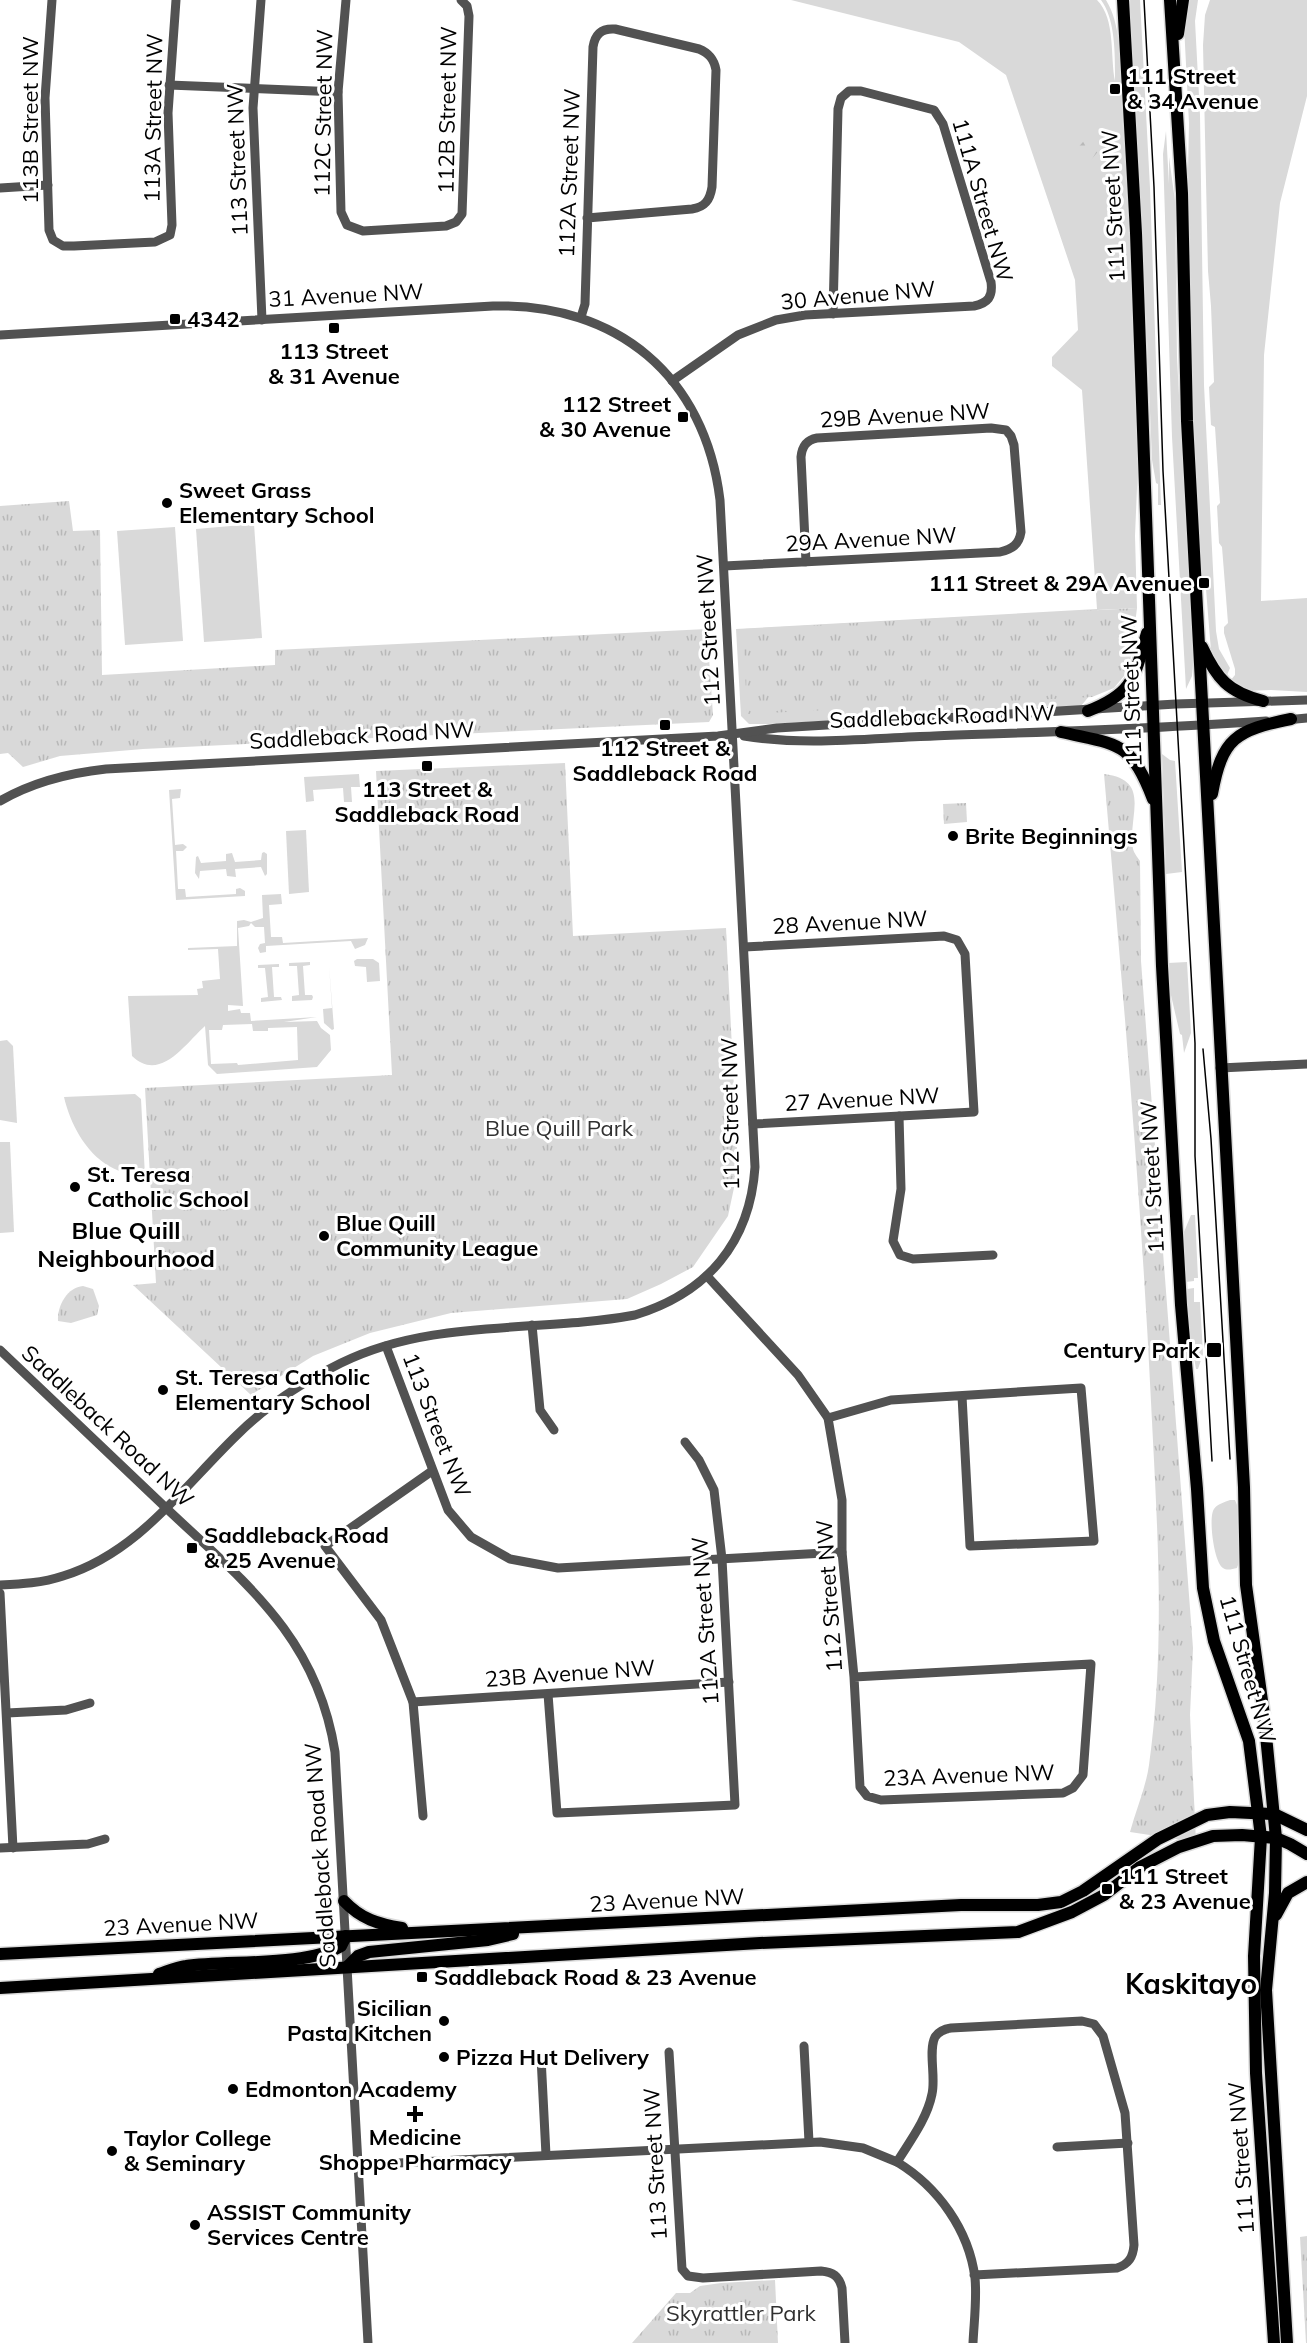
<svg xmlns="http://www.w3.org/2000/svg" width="1307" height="2343" viewBox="0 0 1307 2343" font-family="Mulish,sans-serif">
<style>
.green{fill:#d9d9d9;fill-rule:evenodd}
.forest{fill:url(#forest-firs)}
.park{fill:url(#park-tufts)}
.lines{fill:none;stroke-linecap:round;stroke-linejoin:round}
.major-casing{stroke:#dbdbdb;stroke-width:15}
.minor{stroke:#525252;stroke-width:9}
.major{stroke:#000;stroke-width:12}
.tram{stroke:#000;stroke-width:1.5}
.poi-dot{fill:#000;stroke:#fff;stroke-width:2}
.labels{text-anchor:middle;stroke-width:6;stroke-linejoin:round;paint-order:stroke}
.poi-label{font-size:22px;font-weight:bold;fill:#000;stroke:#fff;text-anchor:start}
.street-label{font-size:22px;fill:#000;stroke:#fff}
.park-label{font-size:22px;fill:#303030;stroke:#fff}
.neighbourhood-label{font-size:24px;font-weight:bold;fill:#000;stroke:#fff}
.district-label{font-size:28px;font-weight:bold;fill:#000;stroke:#fff}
</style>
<defs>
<pattern id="forest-firs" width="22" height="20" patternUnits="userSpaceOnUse" patternTransform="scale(1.5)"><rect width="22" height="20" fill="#d9d9d9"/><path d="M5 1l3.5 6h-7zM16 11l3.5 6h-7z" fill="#b8b8b8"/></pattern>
<pattern id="park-tufts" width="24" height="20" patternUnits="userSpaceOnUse" patternTransform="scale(1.5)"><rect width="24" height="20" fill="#d9d9d9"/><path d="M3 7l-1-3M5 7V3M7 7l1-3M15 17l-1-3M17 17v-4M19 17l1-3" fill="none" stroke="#b8b8b8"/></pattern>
</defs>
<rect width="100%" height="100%" fill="#fff"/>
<!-- green -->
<g class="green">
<path d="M791,0H1097C1116,19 1110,57 1115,81C1115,57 1116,20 1101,0H1106C1121,25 1119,55 1121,82L1114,83L1115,89L1121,92L1130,255L1138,464L1135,536L1137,608L1097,610L1102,681L1080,707L768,724H749L741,716L736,629L1097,609L1082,390L1052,366V357L1078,330L1075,280L1006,75L959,42Z"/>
<polygon points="1130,0 1140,0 1150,188 1161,505 1158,505 1158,484 1156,483 1152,460 1142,218"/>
<polygon points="1187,0 1198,0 1195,21 1200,115 1204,385 1216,631 1219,649 1230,668 1227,675 1223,673 1211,651 1206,589 1209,589 1209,583 1201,583 1193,427 1188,171 1189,123 1184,25"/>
<polygon points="1210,0 1307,0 1307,96 1280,203 1264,355 1261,601 1307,598 1307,692 1271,690 1246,691 1230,681 1235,675 1235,669 1224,633 1224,627 1228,623 1222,547 1219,543 1217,506 1220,503 1215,427 1211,425 1209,387 1214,382 1211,306 1208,271 1203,45 1205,15"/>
<polygon points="1166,131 1169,184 1169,157 1175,201 1177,357 1193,664 1192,676 1186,689 1172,437 1163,154"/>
<polygon points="254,524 262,638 204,642 196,529"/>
<polygon points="175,527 183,641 125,645 117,531"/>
<polygon points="1162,754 1170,760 1175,761 1182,872 1166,874"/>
<polygon points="359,774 360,787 351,787 352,802 344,802 343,788 313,790 314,801 306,802 304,777"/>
<polygon points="181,789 180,798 172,799 175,845 183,844 187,847 183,851 176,851 178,889 185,889 186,897 236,894 236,889 240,888 245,891 245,896 176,900 169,790"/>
<polygon points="306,830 309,892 289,894 286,831"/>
<polygon points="264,852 267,854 267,874 265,876 261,867 235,869 236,877 227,876 226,869 200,871 199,879 195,873 196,857 198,856 201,863 226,861 226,854 232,853 235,862 261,860 262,853"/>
<path d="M281,894L282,904L269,905L271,937H282L283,943L368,938L365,945L355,949L351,941L266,946V952L260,953L258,948L260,944L265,943L264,927H255L251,923L249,926L238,928L243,1006L228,1005V1011L240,1009L241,1013H250L251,1021L317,1017L284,1022L317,1021L321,1028L330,1035L331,1050L317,1067L217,1074L208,1065L205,1026C185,1044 160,1083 132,1056L128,996L198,995L197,989L203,988L202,981L220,979L218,949L188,950V948L237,946V921L244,920L251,922L263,918L262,895ZM252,1024L253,1031H268V1028L297,1027L298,1060L238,1065L237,1063L211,1064L209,1030H222L223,1025Z"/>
<polygon points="357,959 373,959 379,963 380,981 367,982 366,967 355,966 354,961"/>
<polygon points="310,962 310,965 303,966 305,995 312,995 313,997 312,1000 292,1001 292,996 299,995 297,966 289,966 289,963"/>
<polygon points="1187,962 1191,1033 1184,1053 1182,1035 1180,1034 1170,991 1168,963"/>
<polygon points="279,964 279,967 272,967 274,997 281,997 282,1000 261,1002 261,998 268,997 265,968 258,968 258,965"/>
<polygon points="329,965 334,1029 332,1030 324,1023 323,1009 332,1008"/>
<polygon points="7,1040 13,1046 17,1123 0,1120 0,1041"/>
<path d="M135,1094L141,1099L145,1176C133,1174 120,1173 109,1166C85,1152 70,1123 64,1097Z"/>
<polygon points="0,1142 10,1142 14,1232 0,1233"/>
<polygon points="1191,1215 1195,1215 1198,1278 1194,1278 1194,1281 1186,1282 1184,1232"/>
<polygon points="1194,1288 1194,1302 1200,1302 1203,1354 1198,1369 1196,1369 1190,1334 1187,1289"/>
<path d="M1230,1500H1235L1237,1505L1239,1562L1237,1568C1232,1569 1227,1571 1223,1568C1214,1563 1208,1517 1214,1509C1217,1504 1225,1502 1230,1500Z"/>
</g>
<!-- forest -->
<polygon class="forest" points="1089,135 1102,147 1089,162 1076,150"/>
<!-- park -->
<g class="park">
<polygon points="69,501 73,531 100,530 102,675 275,665 275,650 707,629 713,715 709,722 143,749 60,756 23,767 8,753 0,754 0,506"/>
<polygon points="1137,608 1129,670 1114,688 1092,697 747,714 743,629"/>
<polygon points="565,763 573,936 726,928 738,1169 728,1216 693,1267 661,1284 627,1299 451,1313 370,1333 313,1356 251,1395 133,1285 156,1283 145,1088 392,1075 376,771"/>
<path d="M1104,774C1153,780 1127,817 1133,849C1134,853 1138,858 1140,861L1141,961L1193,1648L1190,1715L1196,1842L1130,1832C1136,1810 1146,1787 1149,1765C1166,1644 1157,1523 1151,1402C1141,1192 1122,983 1104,774Z"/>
<polygon points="966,803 967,822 944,824 943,804"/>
<path d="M83,1286L93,1289L99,1306L97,1315L71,1323L58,1321C57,1305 68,1287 83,1286Z"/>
<polygon points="1307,2236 1307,2343 1306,2343 1300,2237"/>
<polygon points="775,2280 778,2343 632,2343 676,2293 690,2293 700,2286 721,2283"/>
</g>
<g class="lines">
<defs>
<g id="major">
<polyline points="1123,0 1136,233 1162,966 1181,1305 1197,1489 1203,1588 1214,1641 1249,1741 1261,1837 1254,1956 1256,2073 1274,2343"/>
<polyline points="1170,0 1182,193 1187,421 1244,1487 1246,1585 1264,1715 1276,1838 1275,1893 1266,1990 1287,2343"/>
<polyline points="1178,34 1183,0"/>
<path d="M1202,647C1217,679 1228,692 1263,701"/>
<path d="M1088,711C1134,693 1134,678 1147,633"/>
<path d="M1061,732C1118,745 1130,740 1153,799"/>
<path d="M1212,794C1222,738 1236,730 1291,719"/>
<path d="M344,1901C361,1919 378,1924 402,1928"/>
<polyline points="1276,1915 1288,1893 1307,1882"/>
<polyline points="0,1954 961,1905 1038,1905 1061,1902 1083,1891 1158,1839 1207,1815 1230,1812 1274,1814 1307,1830"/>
<polyline points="348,1966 358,1956 369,1952 488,1940 513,1934"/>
<path d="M159,1974C168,1971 177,1967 186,1966C229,1960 305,1967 341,1946L346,1936"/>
<polyline points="0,1988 760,1943 1018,1932 1072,1912 1104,1895 1140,1867 1179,1847 1213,1836 1242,1835 1276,1838 1290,1844 1307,1854"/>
</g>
</defs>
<!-- major casing -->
<use href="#major" class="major-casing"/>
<!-- minor -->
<g class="minor">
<polyline points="52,0 45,98 49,230 53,240 63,246 74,246 155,242 170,235 172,225 168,113 176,0"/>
<polyline points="261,0 253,108 262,320"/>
<polyline points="346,0 338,92 341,212 347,225 363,231 446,226 456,222 462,214 469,16 467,6 461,0"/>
<polyline points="169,85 338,92"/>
<polyline points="0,188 48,185"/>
<path d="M581,317L585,304L593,47C595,34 602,28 615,29L699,49C709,53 714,59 716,70L712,187C710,200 705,207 692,209L587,218"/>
<path d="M0,335L493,306C617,303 705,376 720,500L755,1167C750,1243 707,1293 635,1315C538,1333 432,1318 341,1363C303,1382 267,1405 237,1435C183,1487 138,1553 63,1576C42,1583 21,1584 0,1585"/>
<path d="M672,381L738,335L776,320L805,315L974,306C988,303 993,297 991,282L943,124L934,110L861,91H849L841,98L838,109L833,314"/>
<path d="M724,566L1000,552C1012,549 1019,545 1021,532L1014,445L1011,436L1006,430L991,428L817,438C806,440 802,447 801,457L806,562"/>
<polyline points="1286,720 1307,718"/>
<path d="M744,736C806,746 871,738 934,736C1045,732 1156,729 1266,721"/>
<path d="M0,801C33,782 69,773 106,769L718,736L777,728L1176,704L1307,700"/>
<polyline points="744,947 944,936 957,940 965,954 973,1095 974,1112 753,1124"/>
<polyline points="1220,1068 1307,1064"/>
<polyline points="899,1116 901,1189 893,1241 900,1255 913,1259 993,1255"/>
<polyline points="707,1276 798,1375 828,1418 842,1500 842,1552 854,1677 860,1787 867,1796 881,1800 1063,1793 1073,1788 1083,1775 1091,1664 854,1677"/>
<polyline points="532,1325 540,1410 554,1430"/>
<polyline points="386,1346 448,1510 471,1537 510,1559 558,1568 842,1552"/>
<path d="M0,1350C55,1402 110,1454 165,1507C244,1582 317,1636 335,1752L368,2343"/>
<polyline points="828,1418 891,1400 1081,1388 1094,1541 970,1546 962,1396"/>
<polyline points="0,1593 13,1848"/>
<polyline points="548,1694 557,1813 735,1805 722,1559 714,1490 699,1460 685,1442"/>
<polyline points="413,1702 729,1682"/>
<polyline points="7,1713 66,1710 90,1703"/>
<polyline points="423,1816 413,1702 381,1620 325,1546 432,1471"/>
<polyline points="0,1848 88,1844 105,1839"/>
<polyline points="804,2046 809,2142"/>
<path d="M669,2052L682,2269L688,2276L703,2278L821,2271C833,2272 839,2276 842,2288L845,2343"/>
<polyline points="541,2057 546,2155"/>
<polyline points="1057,2147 1128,2143"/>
<polyline points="358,2165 820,2142 863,2148 897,2162"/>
<path d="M973,2343C974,2322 977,2299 975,2278C969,2230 938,2187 897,2162C910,2141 927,2119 932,2094C936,2077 928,2051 935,2037C939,2031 944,2029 951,2028L1082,2021L1094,2024L1103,2036L1125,2113L1134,2245C1133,2257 1129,2264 1117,2268L974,2275"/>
</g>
<!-- major -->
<use href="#major" class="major"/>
<!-- tram -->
<g class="tram">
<polyline points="1144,0 1154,187 1163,471 1195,1043 1195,1156 1212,1461"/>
<polyline points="1203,1049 1211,1139 1230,1459"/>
</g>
</g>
<!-- markers -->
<g class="poi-dot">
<rect x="1109" y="83" width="12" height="12" rx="3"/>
<rect x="169" y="313" width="12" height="12" rx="3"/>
<rect x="328" y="322" width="12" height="12" rx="3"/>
<rect x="677" y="411" width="12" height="12" rx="3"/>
<circle cx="167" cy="503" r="6"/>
<rect x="1198" y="577" width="12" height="12" rx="3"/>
<rect x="659" y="719" width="12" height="12" rx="3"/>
<rect x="421" y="760" width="12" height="12" rx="3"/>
<circle cx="953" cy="836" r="6"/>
<circle cx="75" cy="1187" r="6"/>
<circle cx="324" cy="1236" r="6"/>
<rect x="1206" y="1342" width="16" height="16" rx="3"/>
<circle cx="163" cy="1390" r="6"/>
<rect x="186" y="1542" width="12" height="12" rx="3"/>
<rect x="1101" y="1883" width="12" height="12" rx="3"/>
<rect x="416" y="1971" width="12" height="12" rx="3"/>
<circle cx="444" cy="2021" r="6"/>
<circle cx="444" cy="2057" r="6"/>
<circle cx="233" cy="2089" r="6"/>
<path d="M412 2105h6v6h6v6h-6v6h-6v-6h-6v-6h6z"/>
<circle cx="112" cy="2151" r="6"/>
<circle cx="195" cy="2225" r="6"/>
</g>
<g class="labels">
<!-- poi labels -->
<g class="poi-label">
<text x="1127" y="84">111 Street<tspan x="1127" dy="25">&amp; 34 Avenue</tspan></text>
<text x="187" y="327">4342</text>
<text x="334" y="359" text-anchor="middle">113 Street<tspan x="334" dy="25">&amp; 31 Avenue</tspan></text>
<text x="671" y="412" text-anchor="end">112 Street<tspan x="671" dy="25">&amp; 30 Avenue</tspan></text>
<text x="179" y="498">Sweet Grass<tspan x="179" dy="25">Elementary School</tspan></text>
<text x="1192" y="591" text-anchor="end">111 Street &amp; 29A Avenue</text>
<text x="665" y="756" text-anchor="middle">112 Street &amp;<tspan x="665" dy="25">Saddleback Road</tspan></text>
<text x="427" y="797" text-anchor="middle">113 Street &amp;<tspan x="427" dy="25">Saddleback Road</tspan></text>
<text x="965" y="844">Brite Beginnings</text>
<text x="87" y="1182">St. Teresa<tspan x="87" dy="25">Catholic School</tspan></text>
<text x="336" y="1231">Blue Quill<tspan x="336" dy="25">Community League</tspan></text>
<text x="1200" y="1358" text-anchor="end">Century Park</text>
<text x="175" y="1385">St. Teresa Catholic<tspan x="175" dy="25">Elementary School</tspan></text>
<text x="204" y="1543">Saddleback Road<tspan x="204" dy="25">&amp; 25 Avenue</tspan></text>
<text x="1119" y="1884">111 Street<tspan x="1119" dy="25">&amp; 23 Avenue</tspan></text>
<text x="434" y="1985">Saddleback Road &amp; 23 Avenue</text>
<text x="432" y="2016" text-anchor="end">Sicilian<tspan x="432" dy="25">Pasta Kitchen</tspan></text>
<text x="456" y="2065">Pizza Hut Delivery</text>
<text x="245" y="2097">Edmonton Academy</text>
<text x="415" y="2145" text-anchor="middle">Medicine<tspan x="415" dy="25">Shoppe Pharmacy</tspan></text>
<text x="124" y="2146">Taylor College<tspan x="124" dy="25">&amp; Seminary</tspan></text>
<text x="207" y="2220">ASSIST Community<tspan x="207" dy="25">Services Centre</tspan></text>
</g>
<!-- street labels -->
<g class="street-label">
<text transform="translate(447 110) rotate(-89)" y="8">112B Street NW</text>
<text transform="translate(323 113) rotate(-89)" y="8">112C Street NW</text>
<text transform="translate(153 118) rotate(-89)" y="8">113A Street NW</text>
<text transform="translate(30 120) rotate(-90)" y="8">113B Street NW</text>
<text transform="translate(237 160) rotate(-92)" y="8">113 Street NW</text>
<text transform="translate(569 173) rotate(-88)" y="8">112A Street NW</text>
<text transform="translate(983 200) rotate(74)" y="8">111A Street NW</text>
<text transform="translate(1113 206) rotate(-93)" y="8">111 Street NW</text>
<text transform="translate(346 295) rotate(-3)" y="8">31 Avenue NW</text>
<text transform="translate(858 295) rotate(-5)" y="8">30 Avenue NW</text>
<text transform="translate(905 415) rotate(-3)" y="8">29B Avenue NW</text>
<text transform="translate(871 539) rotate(-3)" y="8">29A Avenue NW</text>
<text transform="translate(708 630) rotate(-93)" y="8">112 Street NW</text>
<text transform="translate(1131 691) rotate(-92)" y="8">111 Street NW</text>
<text transform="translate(942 716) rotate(-2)" y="8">Saddleback Road NW</text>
<text transform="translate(362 735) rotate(-3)" y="8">Saddleback Road NW</text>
<text transform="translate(850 922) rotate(-3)" y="8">28 Avenue NW</text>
<text transform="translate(862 1099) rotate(-3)" y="8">27 Avenue NW</text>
<text transform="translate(730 1114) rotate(-91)" y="8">112 Street NW</text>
<text transform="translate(1152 1177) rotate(-93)" y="8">111 Street NW</text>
<text transform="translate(437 1425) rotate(69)" y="8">113 Street NW</text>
<text transform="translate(108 1426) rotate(43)" y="8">Saddleback Road NW</text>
<text transform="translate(829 1596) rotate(-94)" y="8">112 Street NW</text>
<text transform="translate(705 1621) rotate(-94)" y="8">112A Street NW</text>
<text transform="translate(1248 1669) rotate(74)" y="8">111 Street NW</text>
<text transform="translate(570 1673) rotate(-4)" y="8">23B Avenue NW</text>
<text transform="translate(969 1775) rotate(-2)" y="8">23A Avenue NW</text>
<text transform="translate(320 1855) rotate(-94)" y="8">Saddleback Road NW</text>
<text transform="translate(667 1900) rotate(-3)" y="8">23 Avenue NW</text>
<text transform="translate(181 1924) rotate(-3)" y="8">23 Avenue NW</text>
<text transform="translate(1241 2158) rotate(-94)" y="8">111 Street NW</text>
<text transform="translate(655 2164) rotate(-93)" y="8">113 Street NW</text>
</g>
<!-- park labels -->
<g class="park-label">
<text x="559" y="1136">Blue Quill Park</text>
<text x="741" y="2321">Skyrattler Park</text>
</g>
<!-- neighbourhood labels -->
<g class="neighbourhood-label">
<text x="126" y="1239">Blue Quill<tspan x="126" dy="28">Neighbourhood</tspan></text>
</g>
<!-- district labels -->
<g class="district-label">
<text x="1191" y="1994">Kaskitayo</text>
</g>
</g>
</svg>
